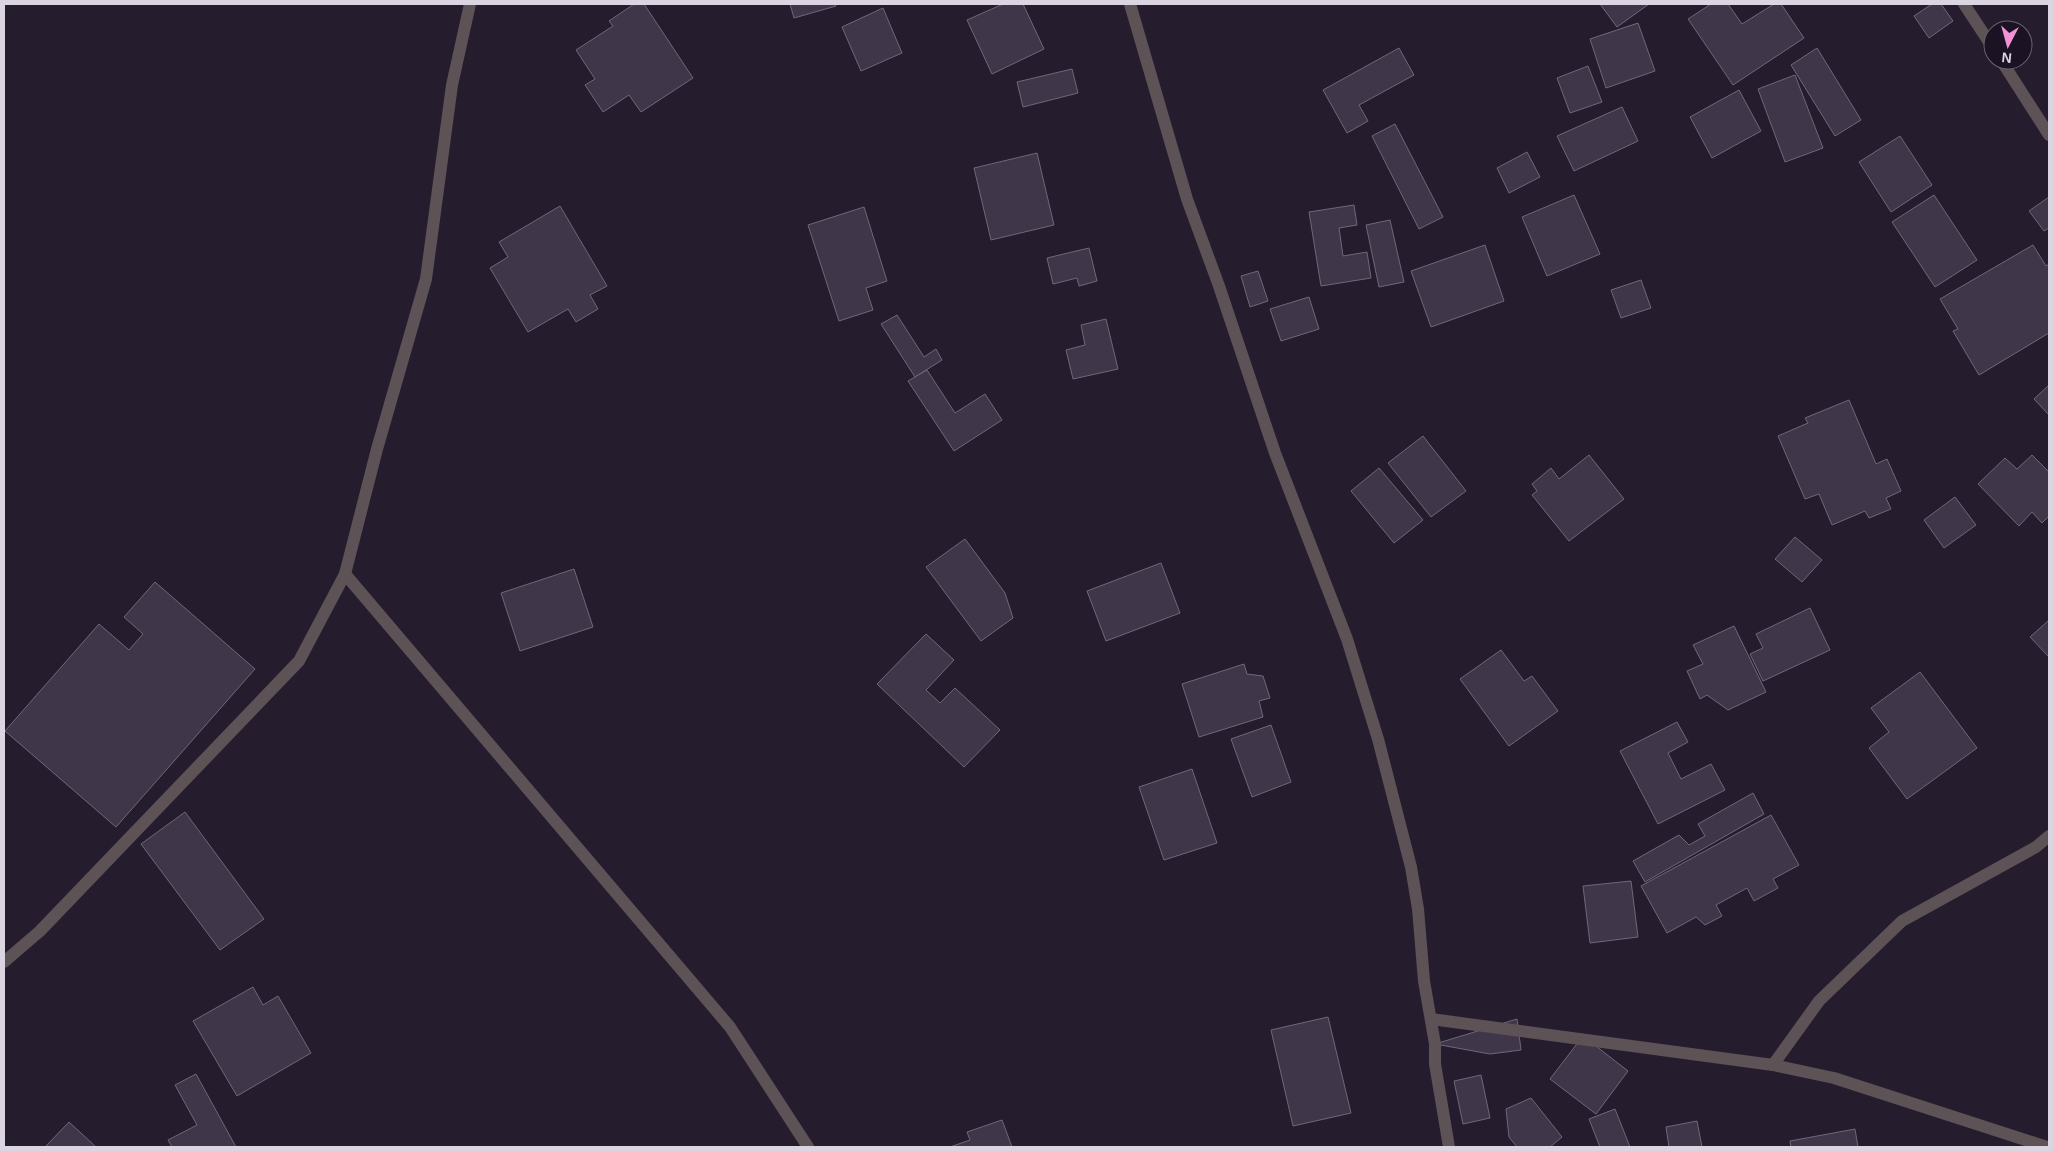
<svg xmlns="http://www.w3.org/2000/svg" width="2053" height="1151" viewBox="0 0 2053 1151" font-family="Helvetica,sans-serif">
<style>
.building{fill:#3f3649;stroke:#70677b}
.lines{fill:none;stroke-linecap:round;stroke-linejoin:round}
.street{stroke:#5d5255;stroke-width:12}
</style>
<rect width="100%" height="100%" fill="#251d2e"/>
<!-- building -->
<g class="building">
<polygon points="634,4 644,4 693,78 641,112 629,95 603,112 585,85 595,79 576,50 613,26 609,21"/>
<polygon points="790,4 835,4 836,6 794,18"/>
<polygon points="1003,4 1023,4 1044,49 992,74 967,20"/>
<polygon points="1600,4 1649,4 1617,27"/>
<polygon points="1711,4 1728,4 1742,24 1774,4 1781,4 1804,38 1733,85 1688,19"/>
<polygon points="1932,4 1941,4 1953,21 1929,38 1914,16"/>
<polygon points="883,8 902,53 861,71 842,27"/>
<polygon points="1638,23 1655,71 1606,88 1590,39"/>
<polygon points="1399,48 1414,75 1359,105 1368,121 1347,133 1323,90"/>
<polygon points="1817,48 1861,120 1835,136 1791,65"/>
<polygon points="1588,66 1602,102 1570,113 1557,78"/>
<polygon points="1072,69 1078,93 1023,107 1017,82"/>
<polygon points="1795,75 1823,148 1785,162 1758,89"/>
<polygon points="1739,90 1761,131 1712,158 1690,117"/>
<polygon points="1622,107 1638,141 1574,171 1557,136"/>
<polygon points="1395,124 1443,217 1419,229 1372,136"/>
<polygon points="1900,136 1932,185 1891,212 1859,162"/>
<polygon points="1527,152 1540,177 1509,193 1497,168"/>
<polygon points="1037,153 1054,225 991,240 974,168"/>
<polygon points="1574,195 1600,254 1547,276 1522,217"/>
<polygon points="1934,195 1977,260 1935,287 1892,222"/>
<polygon points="2049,197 2049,228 2044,231 2029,211"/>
<polygon points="1354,205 1357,225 1339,228 1343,256 1367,252 1371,278 1321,286 1309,212"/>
<polygon points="560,206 607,286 590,295 598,309 576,322 568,309 528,332 490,268 508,257 499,242"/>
<polygon points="864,207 887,281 866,288 873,310 839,321 808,225"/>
<polygon points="1390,220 1404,282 1379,287 1366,225"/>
<polygon points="1485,245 1504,301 1431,327 1411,271"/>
<polygon points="2033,245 2046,266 2049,264 2049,333 1979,375 1953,331 1958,329 1940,299"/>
<polygon points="1089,248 1097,281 1079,286 1077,278 1053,284 1047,258"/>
<polygon points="1258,271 1268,301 1250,307 1241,276"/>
<polygon points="1641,280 1651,308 1621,318 1611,290"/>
<polygon points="1309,297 1319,329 1281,341 1270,309"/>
<polygon points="897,315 924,357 936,349 942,360 915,377 881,324"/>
<polygon points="1106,319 1118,369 1073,379 1066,350 1085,345 1081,325"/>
<polygon points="927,370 955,413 985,394 1002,420 954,451 908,381"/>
<polygon points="2049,385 2049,415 2034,399"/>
<polygon points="1849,400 1876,464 1887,459 1901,491 1886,498 1891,509 1869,518 1865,511 1832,525 1819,494 1805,499 1778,436 1808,423 1805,418"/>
<polygon points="1423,436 1466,491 1431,517 1388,463"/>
<polygon points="1589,455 1624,499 1569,541 1532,495 1537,491 1532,484 1551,468 1559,479"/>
<polygon points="2032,455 2049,472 2049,516 2042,523 2032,512 2019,526 1978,484 2005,458 2017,469"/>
<polygon points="1379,468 1423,520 1394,543 1351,491"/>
<polygon points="1955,497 1976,525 1944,548 1924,520"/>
<polygon points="1795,537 1822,560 1802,582 1775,559"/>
<polygon points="965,539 1005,593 1013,618 981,641 926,567"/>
<polygon points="1161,563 1180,613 1106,641 1087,591"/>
<polygon points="574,569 593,627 520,651 501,593"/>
<polygon points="155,582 255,669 116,827 5,731 99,624 129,650 143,634 124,617"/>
<polygon points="1810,608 1830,650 1763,681 1750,654 1763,648 1756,634"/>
<polygon points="2048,621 2049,622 2049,657 2030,637"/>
<polygon points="1734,626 1766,692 1728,710 1707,695 1700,699 1687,671 1703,664 1693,645"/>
<polygon points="926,634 954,660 926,690 940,703 955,688 1000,730 964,767 877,684"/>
<polygon points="1501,650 1524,681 1532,676 1558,711 1509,746 1460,679"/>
<polygon points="1244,664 1247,674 1263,676 1270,698 1259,701 1263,717 1199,737 1182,684"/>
<polygon points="1920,672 1977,748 1907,799 1869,748 1889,732 1871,708"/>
<polygon points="1677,722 1688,742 1668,753 1681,779 1711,764 1725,790 1658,824 1620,751"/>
<polygon points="1271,725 1291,782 1252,797 1231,739"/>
<polygon points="1192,769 1217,843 1164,860 1139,787"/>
<polygon points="1753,793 1764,814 1645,882 1633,861 1679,835 1689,845 1705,836 1698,824"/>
<polygon points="185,812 264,919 220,950 141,844"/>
<polygon points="1771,815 1799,865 1773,879 1778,888 1754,901 1747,888 1716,905 1722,916 1705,925 1696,917 1667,933 1641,886"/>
<polygon points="1631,881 1638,937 1590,943 1583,886"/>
<polygon points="253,987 263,1005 278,996 311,1053 237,1096 193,1021"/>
<polygon points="1328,1017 1351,1113 1293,1126 1271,1030"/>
<polygon points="1517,1019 1521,1050 1490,1054 1435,1044"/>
<polygon points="1583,1036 1628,1071 1596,1114 1550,1079"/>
<polygon points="196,1074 236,1147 172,1147 168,1140 197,1125 175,1085"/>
<polygon points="1481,1075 1490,1118 1463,1124 1454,1081"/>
<polygon points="1531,1098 1562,1137 1550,1147 1517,1147 1509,1137 1506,1109"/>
<polygon points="1615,1109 1630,1147 1600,1147 1589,1119"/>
<polygon points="1002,1120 1012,1147 950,1147 970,1140 967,1132"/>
<polygon points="1697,1121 1702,1147 1669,1147 1666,1127"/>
<polygon points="69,1122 96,1147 45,1147"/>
<polygon points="1855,1129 1858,1147 1791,1147 1790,1141"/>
</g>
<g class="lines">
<!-- street -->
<g class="street">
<polyline points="1130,4 1187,199 1219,286 1275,453 1347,639 1378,739 1411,867 1418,909 1424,981 1435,1044 1435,1064 1449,1147"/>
<polyline points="1964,4 1993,48"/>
<polyline points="2001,60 2049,135"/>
<polyline points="345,574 730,1027 808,1147"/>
<polyline points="4,962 40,931 299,661 345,574 377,449 426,279 452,85 470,4"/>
<polyline points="1431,1019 1773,1065 1819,1001 1902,921 2036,847 2049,836"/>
<polyline points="1773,1065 1834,1078 2047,1147"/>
</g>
</g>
<!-- border -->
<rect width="2053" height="1151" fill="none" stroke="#dad5e1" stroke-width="10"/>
<!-- north arrow -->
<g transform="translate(2008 45) rotate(186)"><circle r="24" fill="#1b1324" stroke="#676170"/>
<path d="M0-4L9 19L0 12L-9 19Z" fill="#f391d5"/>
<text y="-8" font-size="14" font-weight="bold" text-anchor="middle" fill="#dad5e1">N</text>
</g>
</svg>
